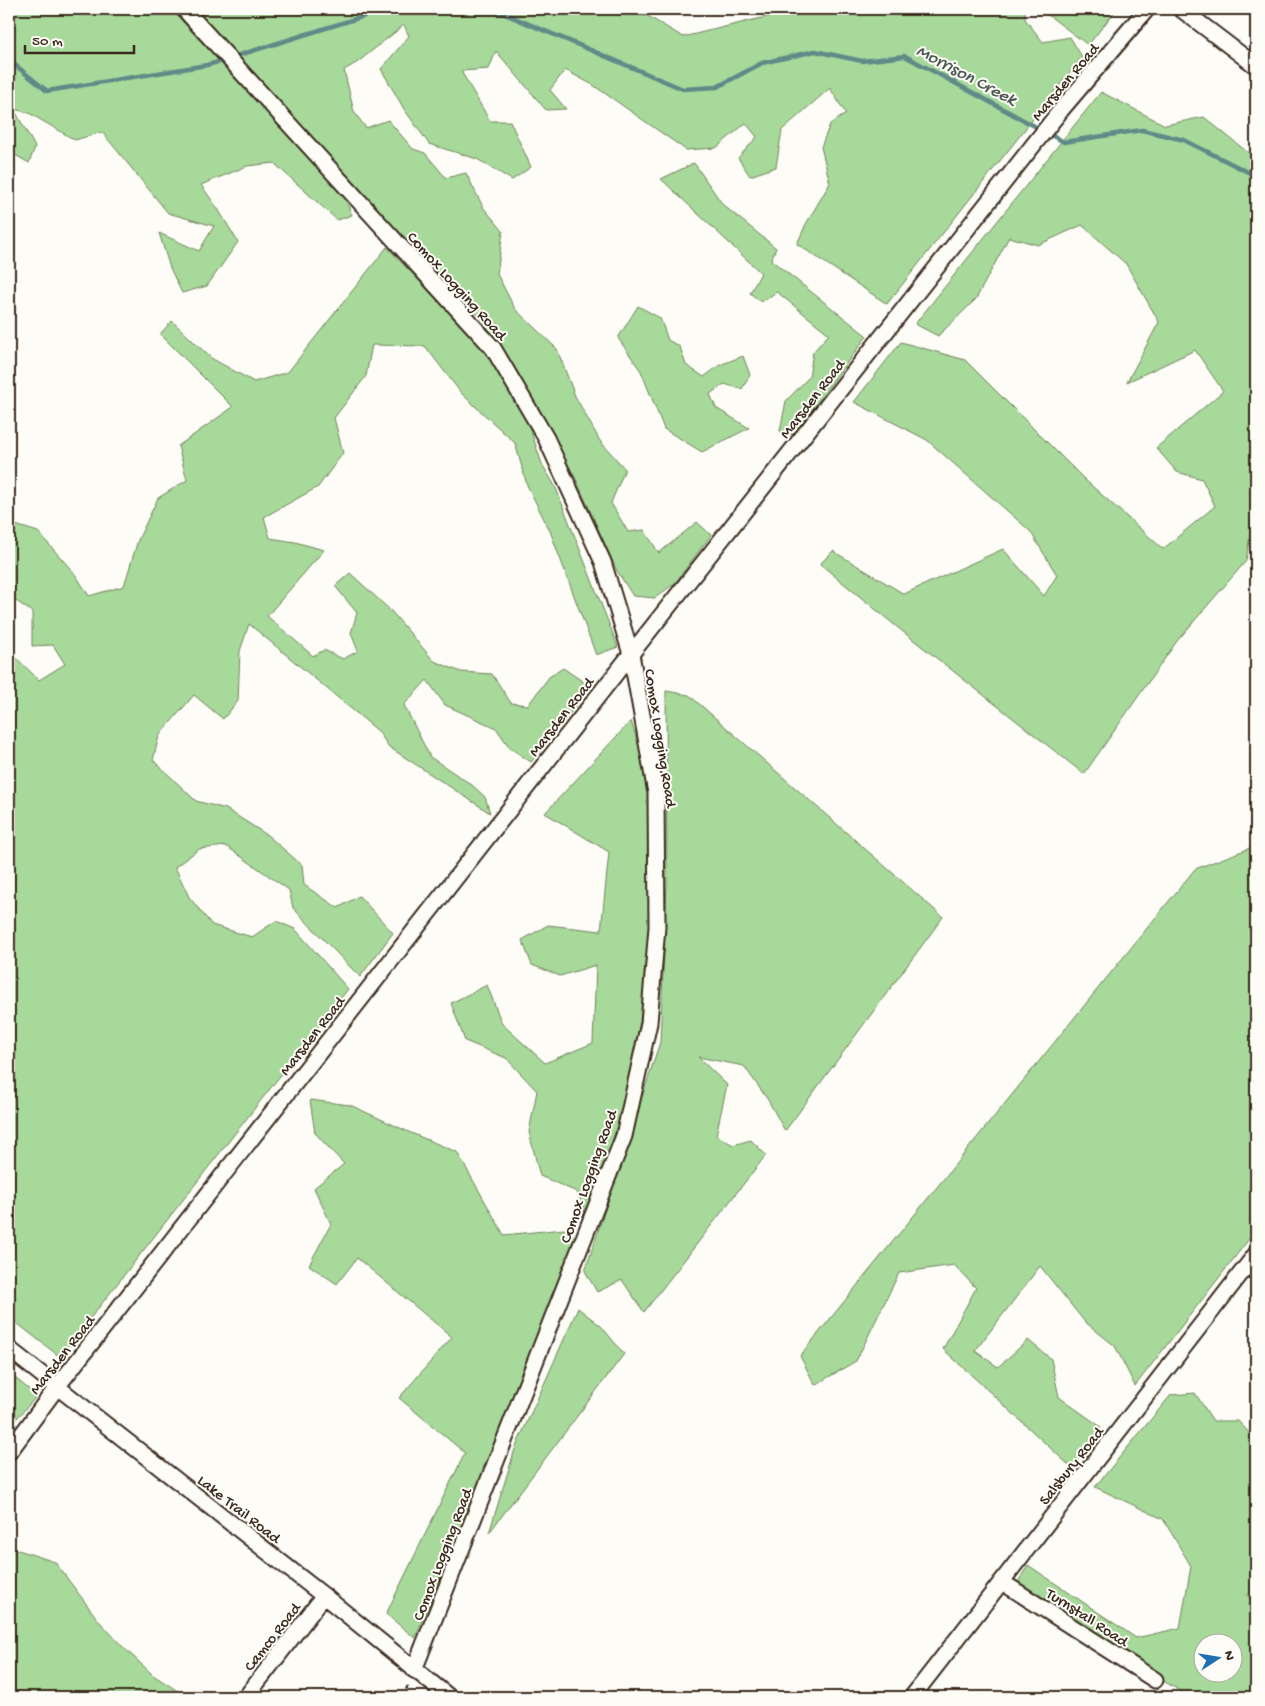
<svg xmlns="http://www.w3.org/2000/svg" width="1265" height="1706" viewBox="0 0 1265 1706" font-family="'Gochi Hand',sans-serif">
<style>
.green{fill:#a7d99a;stroke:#71825c;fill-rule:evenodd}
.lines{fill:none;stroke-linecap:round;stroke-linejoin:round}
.stream{stroke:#608a88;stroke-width:4.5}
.minor-casing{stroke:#3b2a1e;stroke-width:19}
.path{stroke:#3b2a1e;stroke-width:2.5;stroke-dasharray:4 4;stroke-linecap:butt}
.minor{stroke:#fdfcf7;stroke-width:15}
.labels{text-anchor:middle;stroke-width:4;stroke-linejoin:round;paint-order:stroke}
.street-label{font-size:16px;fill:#3b2a1e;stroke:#fdfcf7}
.water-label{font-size:18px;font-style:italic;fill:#4d5a53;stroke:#fdfcf7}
</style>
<rect width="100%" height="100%" fill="#fdfcf7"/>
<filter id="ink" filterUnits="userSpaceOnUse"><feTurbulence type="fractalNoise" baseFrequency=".02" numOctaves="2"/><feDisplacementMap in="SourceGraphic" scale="10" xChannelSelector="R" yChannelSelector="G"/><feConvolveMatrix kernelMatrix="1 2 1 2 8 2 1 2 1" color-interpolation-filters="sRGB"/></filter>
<g filter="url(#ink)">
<!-- green -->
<g class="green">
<polygon points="9,9 171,9 343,194 352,215 337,220 274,163 247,166 201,185 218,209 238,242 207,286 182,293 170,268 159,233 199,251 214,226 168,213 102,132 75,140 29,113 14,109 35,147 29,163 12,153 9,146"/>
<polygon points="192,9 636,9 683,37 799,9 1025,9 1025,19 1043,42 1070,37 1082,57 887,304 797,244 806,224 830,183 821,147 830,124 846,114 830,88 782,130 776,167 750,176 738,158 757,137 746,123 716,148 686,150 593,85 565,70 550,90 566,109 546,110 496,51 489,69 461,71 490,121 510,121 531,167 512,180 477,159 429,144 404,109 381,69 409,36 404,25 358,62 344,70 354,112 366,128 388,120 413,149 425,153 446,178 466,173 483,207 503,231 497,274 515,309 557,349 575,396 600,441 625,469 611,503 628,532 644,530 659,553 697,522 711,535 675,583 655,598 633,596 617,571 575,477 536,405 481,318 446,282"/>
<polygon points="1040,9 1117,9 1088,45"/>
<polygon points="1101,92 1165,125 1204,117 1256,159 1256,514 1253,515 1246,561 1177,641 1084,774 897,627 820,564 833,551 904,594 1003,549 1044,596 1057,575 1030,531 927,440 854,402 901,342 965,360 1084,479 1163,549 1215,506 1202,479 1177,472 1156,448 1223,391 1195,350 1127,382 1159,322 1126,264 1082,225 1038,245 1009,237 976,299 938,336 915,324"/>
<polygon points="694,163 723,205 776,248 771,260 867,336 793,435 780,431 786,401 809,377 813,352 829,334 777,292 761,302 750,293 761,273 661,179"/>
<polygon points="387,247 483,348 529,426 542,464 555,486 618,647 596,655 550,531 527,485 515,443 461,393 425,346 372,345 366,376 334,418 343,453 318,487 264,517 270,538 295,542 324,550 267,616 313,656 324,650 343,659 358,651 351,633 357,613 335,586 350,573 391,611 434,661 461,672 492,674 511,703 528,705 549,677 563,668 591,687 531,762 510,748 496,728 445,705 427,680 404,705 430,757 472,785 485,797 490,813 389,747 378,731 249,624 240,651 238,701 223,719 194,695 159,736 153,760 196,801 226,809 267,835 302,865 304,885 338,908 359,896 393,933 360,977 293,908 289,890 226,846 199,849 175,867 189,897 212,925 252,937 276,921 295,929 348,989 60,1357 9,1317 9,651 39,680 65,664 53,645 32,646 32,612 9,596 9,523 38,532 75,574 89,596 124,586 138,540 158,498 187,480 178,446 233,407 160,334 172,321 211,358 254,382 288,372"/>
<polygon points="638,306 660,318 668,340 680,347 686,365 704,377 720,365 743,356 750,375 742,389 724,384 710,394 716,408 749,428 702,452 664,429 641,371 618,338"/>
<polygon points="666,691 689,695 943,917 785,1131 768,1100 744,1066 698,1057 727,1085 716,1135 733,1145 751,1140 766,1155 644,1312 622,1280 597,1292 585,1271 660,1042 667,884"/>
<polygon points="631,721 648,775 651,893 644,1041 588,1217 577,1192 540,1176 529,1132 537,1091 506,1058 465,1041 451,1003 487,985 502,1024 545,1063 593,1043 596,965 560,976 532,965 522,940 548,925 601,931 609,852 545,813"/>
<polygon points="1250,848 1256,853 1256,1230 1135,1386 1115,1346 1084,1321 1040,1266 975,1351 998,1367 1028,1340 1051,1359 1059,1397 1101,1427 1072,1468 943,1349 976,1288 954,1265 899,1273 856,1361 815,1385 800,1356 1195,869"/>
<polygon points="310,1100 350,1105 411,1133 457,1152 504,1235 564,1229 581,1241 415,1638 386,1614 465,1453 399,1398 452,1337 357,1258 337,1284 309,1265 331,1224 314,1188 344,1164 315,1133"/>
<polygon points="578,1308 601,1326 624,1354 489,1533 515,1449"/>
<polygon points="9,1373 37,1396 9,1427"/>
<path d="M1195,1393L1213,1421H1238L1256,1440V1586L1247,1595L1256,1604V1697H1178L1182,1692L1118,1654L1018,1582L1028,1565L1136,1638L1180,1628L1191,1566L1163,1519L1095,1487L1171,1395ZM1202,1644H1232V1674H1202Z"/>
<polygon points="9,1547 55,1562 99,1621 123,1647 153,1675 187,1697 9,1697"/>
</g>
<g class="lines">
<!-- stream -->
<g class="stream">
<polyline points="493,9 683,89 717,87 762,63 815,51 862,61 905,56 1064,142 1142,130 1184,140 1256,176"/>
<polyline points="233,57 387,9"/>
<polyline points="9,60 47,91 207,65 226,60"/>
</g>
<defs>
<g id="minor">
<polyline points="184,9 493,348 546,438 603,562 631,654 656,793 657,927 649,1023 624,1136 414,1670"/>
<polyline points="1181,9 1256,66"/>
<polyline points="9,1349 324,1596 449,1697"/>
<polyline points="9,1452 57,1387 631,654 1061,110 1147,9"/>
<polyline points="1002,1582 1155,1680"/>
<polyline points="246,1697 324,1596"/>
<polyline points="912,1697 1256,1254"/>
</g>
</defs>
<!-- minor casing -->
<use href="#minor" class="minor-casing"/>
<!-- path -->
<polyline class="path" points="403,1697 409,1683"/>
<!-- minor -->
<use href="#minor" class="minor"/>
</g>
</g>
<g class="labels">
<!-- street labels -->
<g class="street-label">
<text transform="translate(1064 81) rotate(-50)" y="6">Marsden Road</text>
<text transform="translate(458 285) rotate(48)" y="6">Comox Logging Road</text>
<text transform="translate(811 398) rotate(-52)" y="6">Marsden Road</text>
<text transform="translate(560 716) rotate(-52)" y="6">Marsden Road</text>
<text transform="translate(662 738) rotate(81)" y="6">Comox Logging Road</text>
<text transform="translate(311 1035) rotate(-52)" y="6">Marsden Road</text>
<text transform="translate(587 1176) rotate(-70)" y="6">Comox Logging Road</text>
<text transform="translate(61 1354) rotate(-52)" y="6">Marsden Road</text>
<text transform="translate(1070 1465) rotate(-52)" y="6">Salsbury Road</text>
<text transform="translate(240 1508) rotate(38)" y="6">Lake Trail Road</text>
<text transform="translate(441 1554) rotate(-69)" y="6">Comox Logging Road</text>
<text transform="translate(1088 1616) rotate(33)" y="6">Turnstall Road</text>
<text transform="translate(271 1636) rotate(-52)" y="6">Camco Road</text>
</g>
<!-- water labels -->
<g class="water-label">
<text transform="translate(967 74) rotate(28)" y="6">Morrison Creek</text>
</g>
</g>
<!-- margin -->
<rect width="1265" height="1706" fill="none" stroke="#fdfcf7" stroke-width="30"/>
<rect x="15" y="15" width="1235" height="1676" fill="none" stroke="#3b2a1e" stroke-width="2" filter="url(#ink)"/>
<!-- north arrow -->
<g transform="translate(1218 1658) rotate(78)"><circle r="24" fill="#fdfcf7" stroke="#afa8a0"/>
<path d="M0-4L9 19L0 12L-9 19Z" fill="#1f6fb2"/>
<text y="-8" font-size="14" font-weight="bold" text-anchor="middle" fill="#3b2a1e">N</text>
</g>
<!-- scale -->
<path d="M25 45v8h109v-8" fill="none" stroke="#3b2a1e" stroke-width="2.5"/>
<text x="32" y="45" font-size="15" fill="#3b2a1e" stroke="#fdfcf7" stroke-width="4" paint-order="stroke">50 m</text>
</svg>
